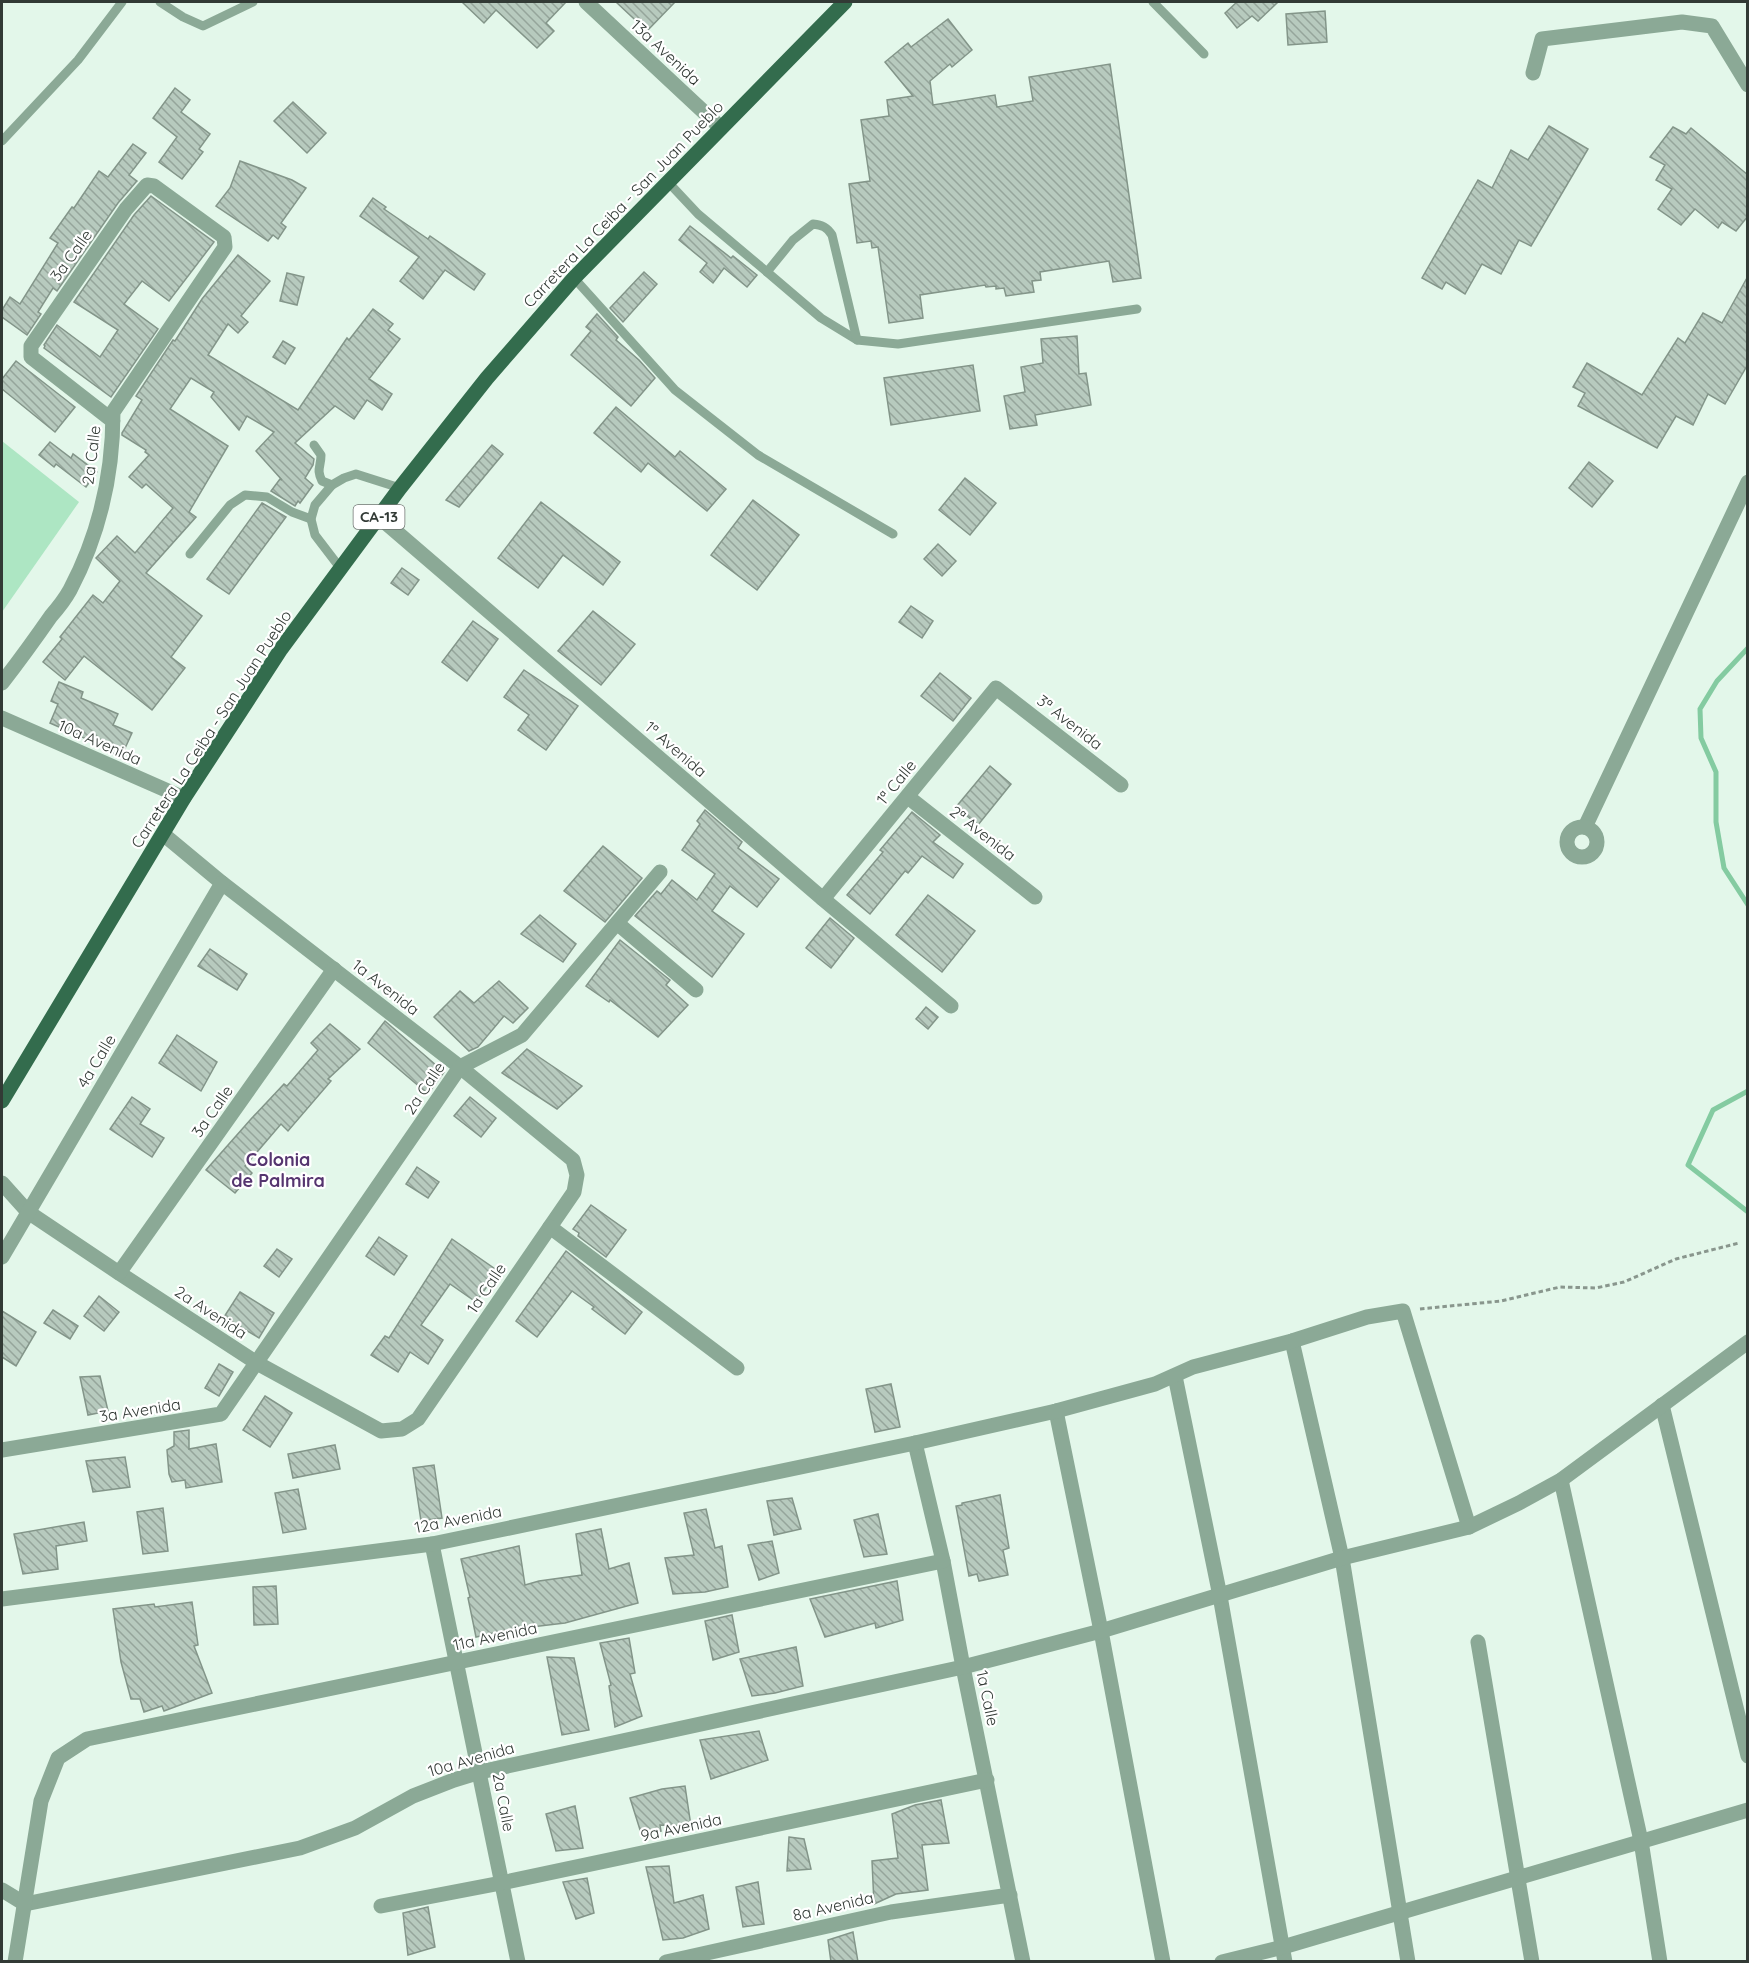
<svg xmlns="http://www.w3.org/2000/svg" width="1749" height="1963" viewBox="0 0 1749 1963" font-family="Quicksand,sans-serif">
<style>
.pitch{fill:#ade6c3}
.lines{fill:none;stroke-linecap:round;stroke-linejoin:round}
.stream{stroke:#84cba1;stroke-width:5}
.building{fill:url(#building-back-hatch);stroke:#839589;stroke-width:1.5}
.path{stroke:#89968d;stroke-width:3;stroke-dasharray:4.5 3;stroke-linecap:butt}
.service{stroke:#8ba996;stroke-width:9}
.minor{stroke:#8ba996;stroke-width:15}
.primary{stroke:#336c4d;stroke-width:15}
.labels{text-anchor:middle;stroke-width:4.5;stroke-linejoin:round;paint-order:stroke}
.shield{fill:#fff;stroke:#707572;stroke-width:1.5}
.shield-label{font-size:15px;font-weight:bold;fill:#323a35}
.street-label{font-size:16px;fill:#323a35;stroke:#fff}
.neighbourhood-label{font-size:18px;font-weight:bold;fill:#55356f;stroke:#fff}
</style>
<defs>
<pattern id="building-back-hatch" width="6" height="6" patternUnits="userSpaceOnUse" patternTransform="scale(1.5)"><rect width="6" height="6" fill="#b7cabe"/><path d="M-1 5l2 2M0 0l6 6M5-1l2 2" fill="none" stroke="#95a59b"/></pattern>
</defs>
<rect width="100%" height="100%" fill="#e3f7ea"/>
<!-- pitch -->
<polygon class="pitch" points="2,441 79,502 2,612"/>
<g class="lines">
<!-- stream -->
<g class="stream">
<polyline points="1748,648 1717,681 1700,709 1701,738 1716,772 1716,822 1724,868 1748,905"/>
<polyline points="1748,1091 1713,1110 1688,1165 1748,1212"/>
</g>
</g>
<!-- building -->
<g class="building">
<polygon points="462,2 566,2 546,23 554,31 537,48 496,10 484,23"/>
<polygon points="616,2 675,2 647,31"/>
<polygon points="1237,2 1278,2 1258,21 1252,16 1237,28 1225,13"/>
<polygon points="1325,11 1327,42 1288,45 1286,14"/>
<polygon points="948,19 972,50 952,67 950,64 930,81 933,105 995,95 997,107 1033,101 1029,77 1110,64 1141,278 1113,282 1109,261 1040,272 1041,280 1032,281 1034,292 1006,296 1004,288 996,289 996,286 986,287 985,285 920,295 923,318 889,323 878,247 872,248 871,241 857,243 849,184 870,181 861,120 889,116 887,100 913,96 885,62 908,43 911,47"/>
<polygon points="175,88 190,100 181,112 210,134 199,149 203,152 182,179 159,162 177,137 153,118"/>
<polygon points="293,102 326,133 307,153 274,121"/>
<polygon points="1549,126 1588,149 1531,246 1519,240 1501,274 1482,264 1465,294 1446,282 1442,289 1422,278 1478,180 1492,188 1511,150 1528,160"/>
<polygon points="1673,127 1686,134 1691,128 1748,175 1748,216 1736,231 1722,222 1718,228 1695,209 1681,225 1658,209 1672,189 1656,180 1665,165 1650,157"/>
<polygon points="133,144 146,153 129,175 137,181 136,182 118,203 57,291 53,288 38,312 41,314 27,335 2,317 2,310 10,297 20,304 58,243 50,238 72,207 74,208 99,171 108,177"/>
<polygon points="240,161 292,180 306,188 281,223 286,227 278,239 273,235 268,241 216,206 230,188"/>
<polygon points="151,196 214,242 169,301 142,281 124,304 158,329 111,397 44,348 45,346 44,345 57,325 100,357 118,330 74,302 134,215"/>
<polygon points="373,198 386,207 384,209 428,239 430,236 485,274 474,290 445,270 423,299 400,281 419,257 360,216"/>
<polygon points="690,226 731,258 733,256 757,275 747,287 724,268 713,283 700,272 707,263 679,240"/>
<polygon points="238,255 270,281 241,316 248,322 238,333 228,324 208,355 298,410 347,338 349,340 373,309 393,324 388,330 400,339 369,379 392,394 382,410 367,400 354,419 335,406 295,443 314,459 313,465 305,478 313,485 300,503 298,501 295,506 271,491 280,479 282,480 256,451 274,432 247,416 239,430 211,397 214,392 191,378 170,409 228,446 189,512 196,517 146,573 202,616 171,657 185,668 152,710 84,656 65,680 43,662 62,639 60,637 93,595 103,603 120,581 96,558 117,536 135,553 173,508 146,484 142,488 129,477 149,455 145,452 146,450 122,435 122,433 142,400 136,396 173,340 175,341 202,299"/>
<polygon points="644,272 657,284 623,322 610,308"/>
<polygon points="287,273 304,277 297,305 280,301"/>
<polygon points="1748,276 1748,364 1725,404 1708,394 1693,425 1676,416 1657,448 1578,406 1585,393 1573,387 1587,363 1642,395 1678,338 1685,343 1703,313 1722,323"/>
<polygon points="597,314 618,337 616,340 639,360 655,378 631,406 571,355 591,331 586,327"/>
<polygon points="1077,336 1079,374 1086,373 1091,405 1035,415 1037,425 1010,429 1004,396 1025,392 1021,367 1043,363 1041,339"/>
<polygon points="283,341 295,348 285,364 273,357"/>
<polygon points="16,361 75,407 55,432 2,389 2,379"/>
<polygon points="973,365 980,411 891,425 884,378"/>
<polygon points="616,407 675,457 680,451 726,489 707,511 648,463 641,472 594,433"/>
<polygon points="50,442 71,458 73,454 97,472 86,487 56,464 54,467 39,455"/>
<polygon points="492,445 503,454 459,507 446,500"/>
<polygon points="1589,462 1613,481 1592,507 1569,488"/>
<polygon points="965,478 996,503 970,535 939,510"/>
<polygon points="753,500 799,535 757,590 711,555"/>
<polygon points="541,502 620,562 603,585 563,555 538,588 498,558"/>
<polygon points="262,503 286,517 229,594 207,579"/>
<polygon points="938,544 956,561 942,576 924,559"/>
<polygon points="402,568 419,580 408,595 391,583"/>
<polygon points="911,606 933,621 922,638 899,622"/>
<polygon points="593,611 635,644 601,685 558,651"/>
<polygon points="473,621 498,639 467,681 442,662"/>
<polygon points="524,670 578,706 546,750 518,730 529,715 504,697"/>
<polygon points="940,673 971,698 953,721 921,696"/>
<polygon points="59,682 83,692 81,698 118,714 113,725 132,733 121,757 104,749 105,747 50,723 58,704 51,701"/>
<polygon points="990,766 1011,784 978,825 956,807"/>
<polygon points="705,810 742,842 738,848 779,879 757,907 730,886 712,911 744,934 712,977 635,916 657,891 661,894 672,880 697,900 715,874 682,850 700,824 697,821"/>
<polygon points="912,812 940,835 933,842 963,864 953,878 922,856 908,873 905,871 870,914 847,895 883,852 880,850"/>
<polygon points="603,846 642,878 605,922 564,891"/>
<polygon points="928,895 975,931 942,972 896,935"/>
<polygon points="540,915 576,944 563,962 521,934"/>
<polygon points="830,918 854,938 831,968 806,948"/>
<polygon points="620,940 670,980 666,985 688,1005 658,1037 610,1000 609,1002 586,986"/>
<polygon points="210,949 247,974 237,990 198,966"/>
<polygon points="499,981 528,1008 513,1023 504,1016 478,1047 469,1051 434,1017 460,991 474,1003"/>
<polygon points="926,1007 938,1017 928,1029 916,1019"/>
<polygon points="385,1021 444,1072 428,1094 368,1043"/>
<polygon points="330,1024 360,1049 328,1079 331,1081 288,1131 281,1124 245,1166 252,1173 235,1193 206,1170 251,1119 284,1084 287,1086 318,1050 311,1043"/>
<polygon points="177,1035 217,1062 201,1091 159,1063"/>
<polygon points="527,1049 582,1086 557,1109 502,1073"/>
<polygon points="132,1097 150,1109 140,1124 164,1138 152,1157 110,1129"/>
<polygon points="470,1097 496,1118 481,1137 454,1116"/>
<polygon points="417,1167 439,1182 428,1198 406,1184"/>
<polygon points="591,1205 626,1230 606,1257 578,1236 579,1233 573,1229"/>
<polygon points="379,1237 407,1256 394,1275 366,1256"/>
<polygon points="452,1239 498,1271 476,1302 450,1284 421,1325 443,1340 428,1364 410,1352 398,1372 371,1355 385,1336 389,1338"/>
<polygon points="277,1249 292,1259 279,1277 264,1266"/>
<polygon points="566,1251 642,1312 625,1334 592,1309 594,1307 572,1291 537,1337 516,1321"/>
<polygon points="240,1292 274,1313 259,1338 224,1317"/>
<polygon points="99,1296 119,1312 104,1331 84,1316"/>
<polygon points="53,1310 78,1326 70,1339 44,1323"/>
<polygon points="2,1311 36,1332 16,1366 2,1357"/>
<polygon points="219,1364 233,1372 219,1396 205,1388"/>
<polygon points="100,1376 108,1411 88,1415 80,1377"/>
<polygon points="891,1384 900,1427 875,1432 866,1389"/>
<polygon points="265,1396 292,1413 270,1447 243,1430"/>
<polygon points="189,1430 189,1449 216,1444 222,1482 186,1488 185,1480 172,1482 169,1474 167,1450 174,1446 174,1432"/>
<polygon points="335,1445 340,1469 293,1478 288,1454"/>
<polygon points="125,1457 130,1487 93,1492 86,1461"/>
<polygon points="434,1465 442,1518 421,1521 413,1468"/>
<polygon points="298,1489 306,1529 283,1533 275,1493"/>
<polygon points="1000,1495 1009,1548 1003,1550 1008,1575 979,1581 977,1574 969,1576 956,1506 962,1505 962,1503"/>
<polygon points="792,1498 801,1529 774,1535 767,1501"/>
<polygon points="163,1508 168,1551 143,1554 137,1512"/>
<polygon points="706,1509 715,1548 722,1546 728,1587 705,1592 673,1594 665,1558 694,1555 684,1513"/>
<polygon points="878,1514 887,1554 864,1557 854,1520"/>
<polygon points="84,1522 87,1541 56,1546 58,1569 23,1574 14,1534"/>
<polygon points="601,1529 609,1569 629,1563 638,1603 565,1623 506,1630 476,1637 468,1598 470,1597 461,1559 519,1546 525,1585 539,1581 582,1575 576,1534"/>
<polygon points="772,1541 779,1573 759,1580 748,1545"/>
<polygon points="897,1581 903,1620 876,1628 875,1623 825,1637 810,1599"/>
<polygon points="276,1586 278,1624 254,1625 253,1587"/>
<polygon points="192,1602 198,1645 194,1646 212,1693 164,1711 162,1706 144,1712 140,1699 131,1699 121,1662 113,1609 154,1604 155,1607"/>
<polygon points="732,1615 739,1652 713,1660 705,1621"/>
<polygon points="629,1638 635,1673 630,1674 642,1716 615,1727 609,1686 611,1685 600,1643"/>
<polygon points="796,1647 803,1686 775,1693 752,1696 740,1659"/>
<polygon points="547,1657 574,1658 589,1730 562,1735"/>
<polygon points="759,1731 768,1760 711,1779 700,1740"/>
<polygon points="685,1786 691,1826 660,1825 661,1831 641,1833 630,1798 662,1789"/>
<polygon points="941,1800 949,1843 922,1845 928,1890 896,1894 874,1904 872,1861 898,1858 892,1814 915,1805"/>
<polygon points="575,1806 583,1848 556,1851 546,1814"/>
<polygon points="789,1837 804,1839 811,1869 787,1871"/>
<polygon points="669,1866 674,1903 703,1895 709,1929 683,1938 663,1940 646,1867"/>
<polygon points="587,1878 594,1913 576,1919 563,1882"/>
<polygon points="758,1882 764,1924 743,1927 736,1887"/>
<polygon points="428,1907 435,1947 408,1955 403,1913"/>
<polygon points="853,1932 858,1962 831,1962 828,1940"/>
</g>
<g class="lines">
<!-- path -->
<polyline class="path" points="1420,1309 1501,1301 1560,1287 1596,1288 1624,1282 1676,1259 1739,1243"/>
<!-- service -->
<g class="service">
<polyline points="160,2 183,17 203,26 253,2"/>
<polyline points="1153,2 1204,54"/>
<polyline points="2,141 78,60 122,2"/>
<polyline points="668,182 698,214 767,272 821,318 857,340 898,344 1137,309"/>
<path d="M767,272L793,240L813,224C822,225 827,227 832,235L857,340"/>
<polyline points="574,278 675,390 758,455 893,534"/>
<path d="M314,445L321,455C321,467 316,469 322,481L332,485"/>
<polyline points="190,554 230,505 245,495 267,497 292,512 311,519"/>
<polyline points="341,569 315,535 311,519 315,505 332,485 344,478 356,474 400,488"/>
</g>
<!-- minor -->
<g class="minor">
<polyline points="586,2 721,128"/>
<polyline points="1533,73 1542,39 1682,22 1712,26 1748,85"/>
<polyline points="379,517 823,899 951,1006"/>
<path d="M2,683C19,661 35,639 51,616C58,608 65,599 70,590C99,535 113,473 113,412L225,247L224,237L154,186L147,185L126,209L31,346V357L113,421"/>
<polyline points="2,718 184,798"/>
<polyline points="908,797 1035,897"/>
<polyline points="1585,827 1748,482"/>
<circle cx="1582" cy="842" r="15"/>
<polyline points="823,899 996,688 1121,785"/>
<polyline points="617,923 696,990"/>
<polyline points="2,1183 28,1212 119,1273 257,1363 381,1431 402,1429 418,1419 574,1192 577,1175 573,1160 460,1067 222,883 163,834"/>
<polyline points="550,1227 737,1368"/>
<polyline points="2,1257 222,883"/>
<polyline points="119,1273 334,969"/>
<polyline points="1292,1341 1342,1558 1408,1962"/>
<polyline points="1175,1376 1220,1596 1285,1962"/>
<polyline points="1662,1405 1748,1756"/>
<polyline points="1056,1411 1101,1631 1163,1962"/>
<polyline points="915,1443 943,1561 963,1667 1023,1962"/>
<polyline points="2,1450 221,1414 460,1067 522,1035 660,872"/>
<polyline points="1561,1480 1641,1841 1660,1962"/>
<polyline points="432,1544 518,1962"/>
<polyline points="2,1599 432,1544 495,1531 915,1443 1056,1411 1155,1384 1193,1367 1292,1341 1367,1317 1403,1311 1469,1527"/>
<polyline points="1478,1642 1532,1962"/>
<polyline points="2,1890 25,1904 300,1848 355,1828 413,1796 454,1780 480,1772 963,1667 1101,1631 1342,1558 1469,1527 1519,1503 1561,1480 1748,1342"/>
<polyline points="381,1906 501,1883 987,1780"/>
<polyline points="15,1962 41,1801 58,1758 87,1739 943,1561"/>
<polyline points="666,1962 891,1912 1010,1895"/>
<polyline points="1222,1962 1283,1947 1748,1810"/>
</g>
<!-- primary -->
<polyline class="primary" points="2,1101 184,798 281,649 400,488 487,378 574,278 845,2"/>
</g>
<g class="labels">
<!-- shield labels -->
<rect class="shield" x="353.5" y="505" width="51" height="24" rx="4.5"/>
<g class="shield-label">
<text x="379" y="522">CA-13</text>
</g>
<!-- street labels -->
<g class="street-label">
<text transform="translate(666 52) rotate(43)" y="6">13a Avenida</text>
<text transform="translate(623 204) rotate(-46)" y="6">Carretera La Ceiba - San Juan Pueblo</text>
<text transform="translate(71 255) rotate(-54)" y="6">3a Calle</text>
<text transform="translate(91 455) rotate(-83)" y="6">2a Calle</text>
<text transform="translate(1070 722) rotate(38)" y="6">3ª Avenida</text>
<text transform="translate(211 729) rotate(-57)" y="6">Carretera La Ceiba - San Juan Pueblo</text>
<text transform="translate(100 742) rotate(24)" y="6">10a Avenida</text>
<text transform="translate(676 749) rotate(41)" y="6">1ª Avenida</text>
<text transform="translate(896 782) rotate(-51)" y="6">1ª Calle</text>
<text transform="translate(983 833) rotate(38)" y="6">2ª Avenida</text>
<text transform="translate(386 987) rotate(38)" y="6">1a Avenida</text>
<text transform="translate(96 1061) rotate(-59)" y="6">4a Calle</text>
<text transform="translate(424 1088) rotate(-56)" y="6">2a Calle</text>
<text transform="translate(212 1111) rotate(-55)" y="6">3a Calle</text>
<text transform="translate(486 1288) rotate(-56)" y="6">1a Calle</text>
<text transform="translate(211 1312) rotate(33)" y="6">2a Avenida</text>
<text transform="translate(140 1410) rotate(-9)" y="6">3a Avenida</text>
<text transform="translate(458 1519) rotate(-11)" y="6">12a Avenida</text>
<text transform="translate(495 1636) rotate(-12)" y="6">11a Avenida</text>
<text transform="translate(988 1698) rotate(78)" y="6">1a Calle</text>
<text transform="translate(471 1759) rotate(-16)" y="6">10a Avenida</text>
<text transform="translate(504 1802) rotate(79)" y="6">2a Calle</text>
<text transform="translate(681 1827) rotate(-12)" y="6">9a Avenida</text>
<text transform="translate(833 1906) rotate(-13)" y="6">8a Avenida</text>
</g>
<!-- neighbourhood labels -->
<g class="neighbourhood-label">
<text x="278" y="1166">Colonia<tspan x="278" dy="21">de Palmira</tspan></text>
</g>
</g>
<!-- border -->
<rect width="1749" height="1963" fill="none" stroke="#323a35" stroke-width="6"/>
</svg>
